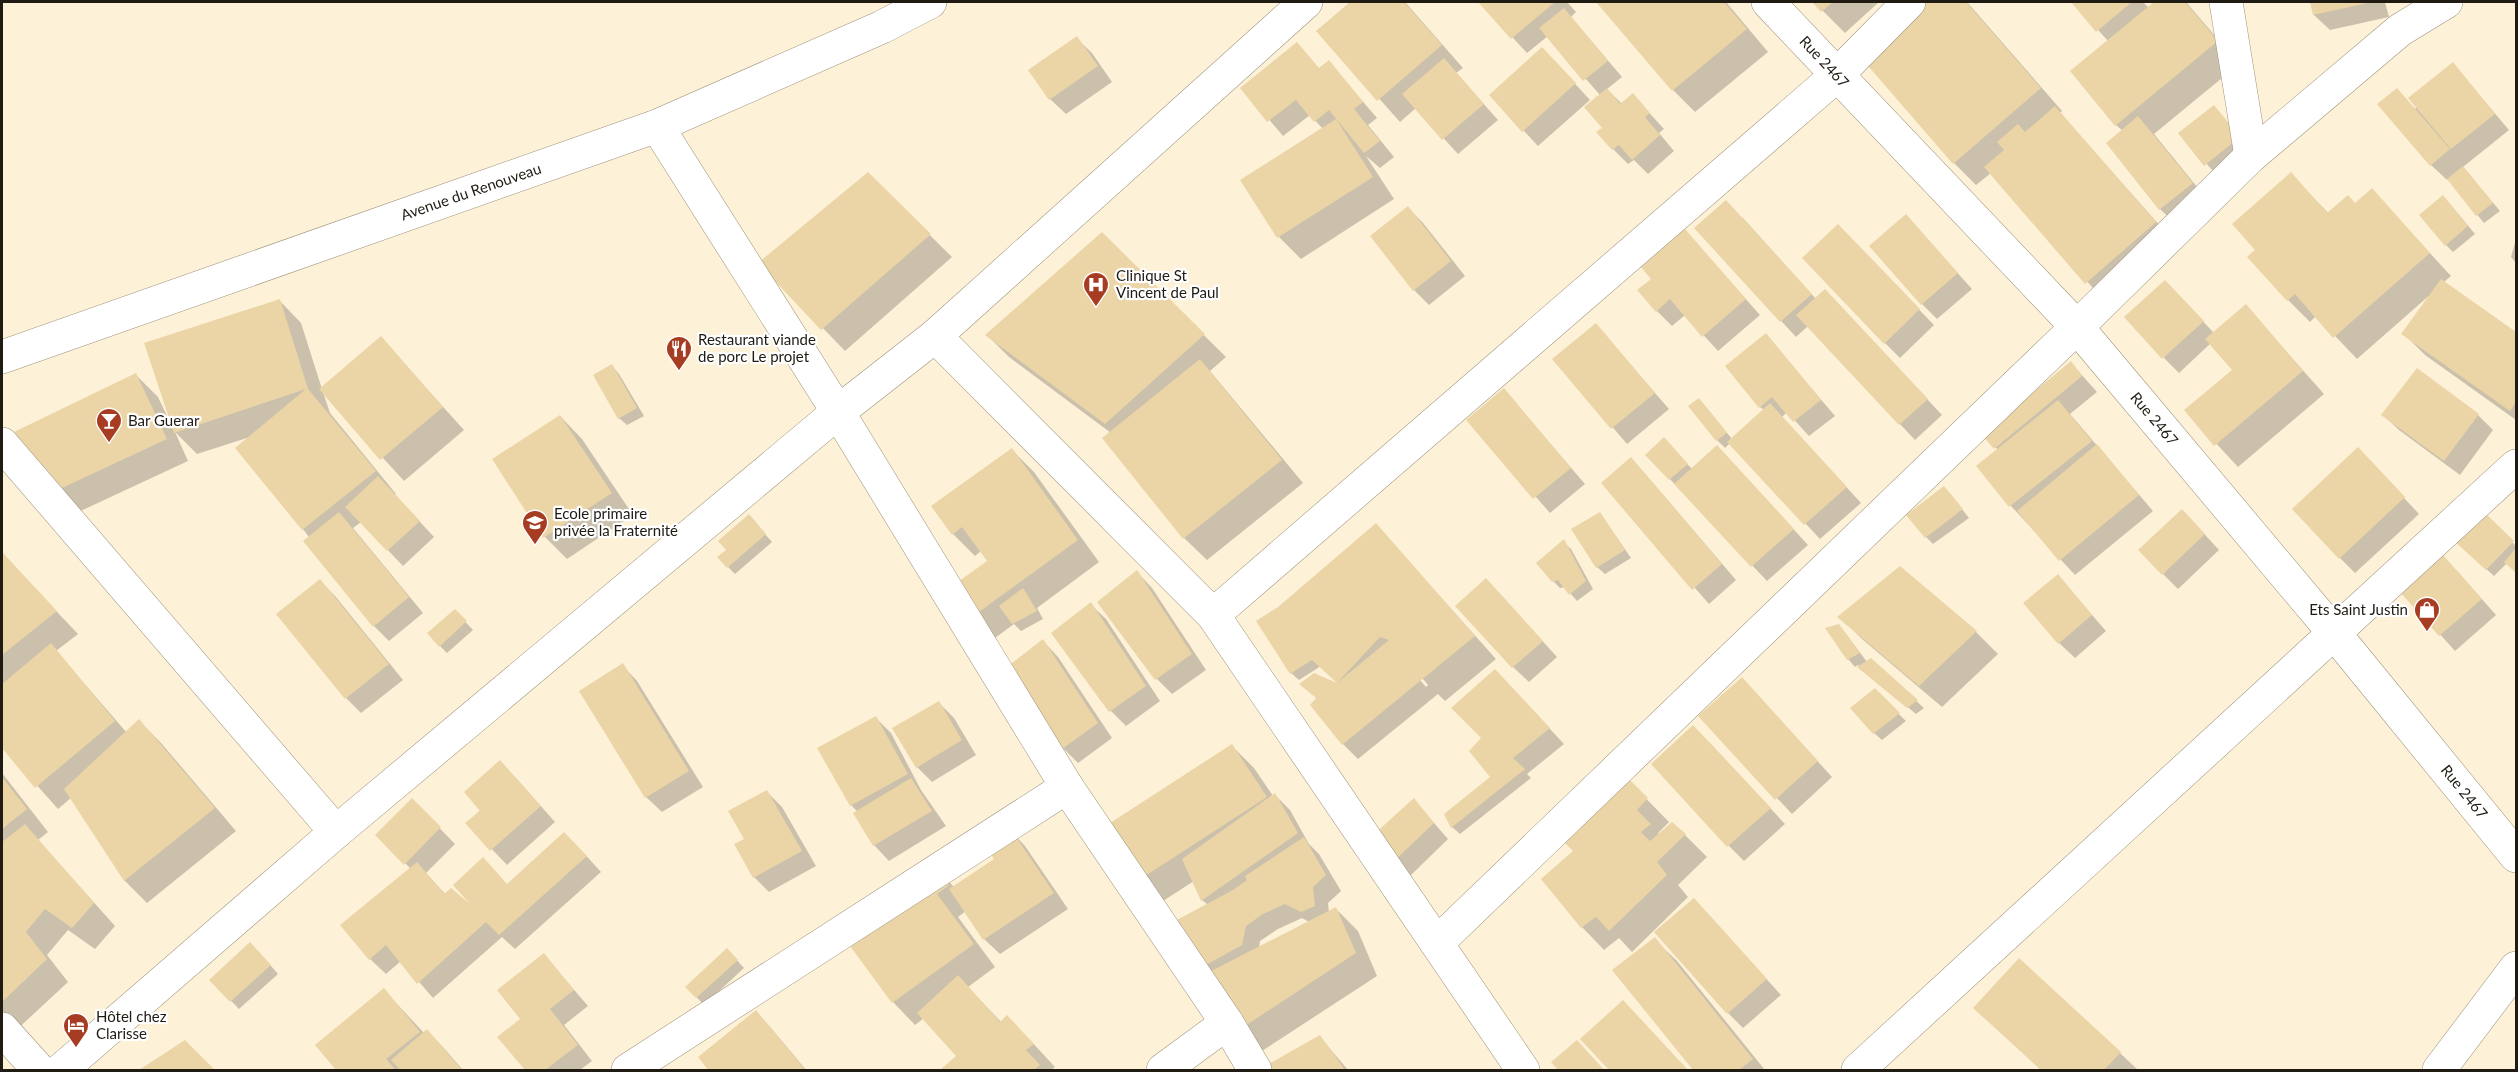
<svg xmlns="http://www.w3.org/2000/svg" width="2518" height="1072" viewBox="0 0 2518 1072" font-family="Lato,sans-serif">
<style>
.shadow{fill:#0003;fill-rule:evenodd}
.building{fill:#ebd5a6;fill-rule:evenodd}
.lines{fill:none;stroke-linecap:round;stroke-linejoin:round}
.minor-casing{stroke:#9d927b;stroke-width:34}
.major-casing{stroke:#9d927b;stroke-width:34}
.minor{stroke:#fff;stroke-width:33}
.major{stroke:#fff;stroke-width:33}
.labels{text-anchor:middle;stroke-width:4.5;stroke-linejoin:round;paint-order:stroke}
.street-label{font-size:15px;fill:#1f1b12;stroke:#fff}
.poi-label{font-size:15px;fill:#1f1b12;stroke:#fff;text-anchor:start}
</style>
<rect width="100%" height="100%" fill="#fdf1d8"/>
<!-- shadow -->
<g class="shadow">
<polygon points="1353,2 1405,2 1463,68 1456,73 1498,120 1458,154 1416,108 1400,122 1319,31"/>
<polygon points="1480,2 1567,2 1576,12 1571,17 1622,77 1607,89 1622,104 1633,95 1664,129 1659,133 1674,151 1648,174 1634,160 1628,164 1613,149 1604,128 1600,95 1548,36 1527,53"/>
<polygon points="1598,2 1726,2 1768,52 1695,112 1673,90"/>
<polygon points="1814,2 1879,2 1845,33"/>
<polygon points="1917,2 1967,2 2062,111 2060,113 2177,245 2108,305 1991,173 1976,185 1954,163 1858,53"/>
<polygon points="2073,2 2143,2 2149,8 2157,2 2186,2 2239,64 2154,134 2207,199 2176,224 2160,209 2123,131 2116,125 2108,41"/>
<polygon points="2311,2 2385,2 2389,17 2330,30 2314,15"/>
<polygon points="1076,38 1092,53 1112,82 1066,114 1050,99 1030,70"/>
<polygon points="1329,62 1377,118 1368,125 1394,157 1380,168 1366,156 1394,199 1301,259 1279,237 1323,129 1310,115 1283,136 1242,88 1320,69"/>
<polygon points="1557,64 1590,100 1538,146 1491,96"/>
<polygon points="2453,64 2509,130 2463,167 2500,211 2484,223 2448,179 2447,180 2431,165 2396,90 2415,109"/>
<polygon points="2214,107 2254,153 2221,180 2180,134"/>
<polygon points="868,174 952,257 845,351 760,263"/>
<polygon points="2291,174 2329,214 2356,205 2372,190 2451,276 2444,282 2516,334 2516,420 2425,355 2403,333 2431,294 2357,359 2316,316 2310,322 2288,300 2257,250"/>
<polygon points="2450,204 2475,234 2453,252 2446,245"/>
<polygon points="1408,208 1423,223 1465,276 1429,305 1414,290"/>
<polygon points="1906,216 1972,289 1937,319 1922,304"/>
<polygon points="1742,217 1816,299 1840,306 1942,415 1915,440 1808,326 1796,337 1696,228"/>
<polygon points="1685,231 1760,315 1718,351 1685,315 1672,326 1657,311 1653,279"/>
<polygon points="1102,234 1226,357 1210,371 1303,483 1207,560 1184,538 1104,438 1111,433 1009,357 987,335"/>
<polygon points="2516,239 2516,263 2511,257"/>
<polygon points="1853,241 1934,325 1900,358 1885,343"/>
<polygon points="2180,297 2214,333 2246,306 2324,394 2238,467 2186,411 2234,370 2211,343 2179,373 2164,358"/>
<polygon points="279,300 301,323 322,389 381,338 464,430 404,481 323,392 330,413 396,494 395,495 434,537 403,566 361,522 353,528 423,613 389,641 374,626 303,529 250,437 197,454 175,432 188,461 72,515 50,493 136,375 158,397 169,420 171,419"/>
<polygon points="1596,325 1669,409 1627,444 1554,359"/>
<polygon points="1766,335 1835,416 1809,436 1787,412 1782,417 1861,503 1820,539 1730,443 1725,448 1717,440 1690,407 1706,407 1732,439 1764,410 1760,407"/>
<polygon points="2071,363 2097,392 2070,414 2153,511 2075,575 2011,506 1978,466 1998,450 1984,435"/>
<polygon points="612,366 619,374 644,416 627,425 619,418"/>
<polygon points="1504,390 1585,484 1550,513 1469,420"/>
<polygon points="2383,415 2478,415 2493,430 2460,475 2399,430"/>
<polygon points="560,416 582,439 633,515 567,559 545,537 494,460"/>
<polygon points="1671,447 1692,469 1732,462 1808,545 1767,581 1647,455"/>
<polygon points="1012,450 1034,472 1099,562 1037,608 1043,619 1021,631 1014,624 995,638 973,616 989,561 981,551 975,556 953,534"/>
<polygon points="2373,465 2419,514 2355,573 2340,558"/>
<polygon points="1646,475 1736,580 1709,604 1603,483"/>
<polygon points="1951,495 1969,518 1933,544 1926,537"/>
<polygon points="2482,512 2516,546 2516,572 2507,563 2494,576 2455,540"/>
<polygon points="1600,513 1631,558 1605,574 1597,567"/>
<polygon points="756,524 772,542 735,574 728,567"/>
<path d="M1376,525L1496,659L1445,701L1438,694L1358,759L1343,744L1341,686L1321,666L1299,680L1291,673L1279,608ZM1403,660H1407L1428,685L1426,687Z"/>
<polygon points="2197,526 2219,550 2178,589 2163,574"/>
<polygon points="1563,542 1571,549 1593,589 1577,601 1565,587 1560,588 1553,581"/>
<polygon points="2,554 78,634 56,651 127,733 139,721 161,743 236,831 147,903 125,881 71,798 58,809 2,746"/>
<polygon points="1900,568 1976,632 1998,654 1942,707 1862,639 1840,617"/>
<polygon points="2457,571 2496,615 2455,651 2402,592"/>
<polygon points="1137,572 1152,588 1206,670 1172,694 1157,679 1099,602"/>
<polygon points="2058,576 2106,631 2075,658 2059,643"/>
<polygon points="320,581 335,596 403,680 361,713 346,698"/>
<polygon points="1501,595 1557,657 1529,682 1513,667"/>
<polygon points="1090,604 1106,619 1160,701 1126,726 1111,711 1053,634"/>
<polygon points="455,611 473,630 447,653 440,646"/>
<polygon points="1846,634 1867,662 1871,660 1924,708 1916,714 1858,665 1855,667 1848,659"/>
<polygon points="1043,641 1058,657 1112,738 1078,763 1063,748 1006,671"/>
<polygon points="622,665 637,681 703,787 662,812 646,797"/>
<polygon points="1510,686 1564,744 1527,774 1531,778 1460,834 1452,827 1492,777 1483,738"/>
<polygon points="1874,690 1906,721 1882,740 1874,733"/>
<polygon points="1757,695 1832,777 1792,814 1700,716"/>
<polygon points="938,702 954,718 976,755 932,782 917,767"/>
<polygon points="876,718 891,733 921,790 946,826 889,861 874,845 855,814 858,812 851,805"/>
<polygon points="1709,742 1785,824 1744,861 1729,846"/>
<path d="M1232,746L1254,768L1273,796L1275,795L1290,810L1309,844L1319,854L1341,891L1328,903L1329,912L1336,909L1358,931L1377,976L1245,1062L1190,984L1208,905L1202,900L1194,881L1163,901L1141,879ZM1302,918L1309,922L1259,948L1260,941L1278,929Z"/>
<polygon points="1614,766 1669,822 1658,833 1659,835 1685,835 1707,857 1678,885 1688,897 1632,952 1619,938 1604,950 1582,927 1543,879 1575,851"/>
<polygon points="2,773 48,832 38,840 115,926 95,949 68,930 47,955 68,982 11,1035 2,1025"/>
<polygon points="515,777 555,822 507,865 467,823"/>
<polygon points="767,792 782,807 816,866 769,892 754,877 746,840"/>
<polygon points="412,800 455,844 426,873 446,895 471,905 580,849 601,872 515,949 502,937 433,998 401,961 386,974 370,959 411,869 377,835"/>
<polygon points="1414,800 1448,839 1409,877 1394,862"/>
<polygon points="1010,830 1025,846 1068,909 1000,954 984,939 966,911 958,917 995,967 968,987 1002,1023 1029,1039 1055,1067 1051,1070 942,1070 958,1056 924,1018 915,1025 893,1002 838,927 929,861 954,887 996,859"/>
<polygon points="1709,915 1781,995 1743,1028 1728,1013"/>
<polygon points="1654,939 1677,961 1765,1070 1695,1070 1615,971"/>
<polygon points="258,951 278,974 239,1009 211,980"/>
<polygon points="544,955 588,1006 564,1025 592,1061 580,1070 527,1070 499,1037 522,1019"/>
<polygon points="735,958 744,968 704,1005 687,987"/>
<polygon points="384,990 424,1033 427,1031 442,1046 463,1070 338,1070 317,1045"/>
<polygon points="1975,1008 2120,1053 2138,1070 2041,1070"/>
<polygon points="756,1012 771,1028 806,1070 710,1070 700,1058"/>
<polygon points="1638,1017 1687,1070 1611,1070 1582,1039"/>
<polygon points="1320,1037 1348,1070 1261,1070"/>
<polygon points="185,1042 213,1070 141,1070"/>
<polygon points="1577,1042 1592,1057 1604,1070 1560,1070 1553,1063"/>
</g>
<!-- building -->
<g class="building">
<polygon points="1350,2 1404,2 1442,45 1377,101 1316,31"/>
<polygon points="1478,2 1555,2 1511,39"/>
<polygon points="1596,2 1724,2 1747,29 1672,91"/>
<polygon points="1812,2 1833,2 1821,12"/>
<polygon points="1915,2 1966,2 2041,88 1953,164 1856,52"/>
<polygon points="2071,2 2132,2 2096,32"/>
<polygon points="2154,2 2185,2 2218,41 2115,126 2070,71"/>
<polygon points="2310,2 2372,2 2313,15"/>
<polygon points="1564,8 1608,61 1583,81 1539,28"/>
<polygon points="1077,36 1098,66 1049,100 1028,70"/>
<polygon points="1297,42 1319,68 1329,60 1363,102 1354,109 1380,141 1364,153 1329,110 1314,122 1296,100 1267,122 1240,88"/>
<polygon points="1542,47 1576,83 1522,132 1489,95"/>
<polygon points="1444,58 1484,104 1442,140 1402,94"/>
<polygon points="2453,62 2495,114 2451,149 2408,98"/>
<polygon points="1607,88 1620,104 1633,93 1650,113 1645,117 1660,135 1632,160 1619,145 1612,150 1596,132 1602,128 1584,107"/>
<polygon points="2397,88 2450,149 2430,166 2377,104"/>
<polygon points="2214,105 2240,137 2204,166 2178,133"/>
<polygon points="2055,106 2156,222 2085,284 1984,167 2004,150 1997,142 2018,124 2025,132"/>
<polygon points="2138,116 2193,183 2159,210 2106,143"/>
<polygon points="1336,119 1373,177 1277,238 1240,180"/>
<polygon points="2463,166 2493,203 2476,216 2447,179"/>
<polygon points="868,172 931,234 821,330 758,263"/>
<polygon points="2291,172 2327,213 2348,195 2355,203 2372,188 2430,253 2333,338 2295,294 2287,301 2247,257 2255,250 2232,224"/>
<polygon points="2443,195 2468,226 2445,246 2419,215"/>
<polygon points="1726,200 1812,294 1780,322 1694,228"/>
<polygon points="1408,206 1451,261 1413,291 1370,236"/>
<polygon points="1906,214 1958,273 1921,305 1869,246"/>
<polygon points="1838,224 1920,309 1884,344 1802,258"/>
<polygon points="1685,229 1746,299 1702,337 1670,299 1656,312 1637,290 1651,279 1641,267"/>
<polygon points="1102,232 1205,334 1105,424 985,335"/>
<polygon points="2441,279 2516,332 2516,402 2510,411 2401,334"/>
<polygon points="2165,280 2204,321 2162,359 2124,317"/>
<polygon points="1825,289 1928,399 1899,425 1796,315"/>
<polygon points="280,299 308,389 376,471 302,530 235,448 306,389 174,433 144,343"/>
<polygon points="2246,304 2303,371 2214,446 2184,410 2232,370 2205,339"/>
<polygon points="1596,323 1655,393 1611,429 1552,359"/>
<polygon points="1766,333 1821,400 1793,422 1772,397 1759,408 1725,366"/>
<polygon points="381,336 443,407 380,460 319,389"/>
<polygon points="1200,359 1282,460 1183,539 1102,438"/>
<polygon points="2071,361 2082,376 1994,449 1982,435"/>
<polygon points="612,364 637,408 618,419 593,375"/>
<polygon points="2417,368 2479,414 2444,461 2381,415"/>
<polygon points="136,373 167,439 49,494 14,432"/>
<polygon points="1504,388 1571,468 1533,499 1466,420"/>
<polygon points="1699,398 1727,433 1716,441 1688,406"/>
<polygon points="2058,400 2092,441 2009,507 1976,466"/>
<polygon points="1770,403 1847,487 1804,525 1727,442"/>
<polygon points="560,415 612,493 543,538 492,459"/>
<polygon points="1664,437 1688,464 1669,480 1645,455"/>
<polygon points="2097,444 2139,495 2059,561 2017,511"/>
<polygon points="1717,445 1794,529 1751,567 1674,484"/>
<polygon points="2358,447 2405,497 2339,559 2292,509"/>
<polygon points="1012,448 1078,540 972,617 951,587 987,561 962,527 952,535 931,506"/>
<polygon points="1631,457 1722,564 1692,590 1601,483"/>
<polygon points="378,476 420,521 387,551 345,507"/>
<polygon points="1944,486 1963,509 1925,538 1906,515"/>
<polygon points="2182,509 2205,534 2162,575 2138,550"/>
<polygon points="2482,510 2514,541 2486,570 2453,540"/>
<polygon points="339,512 409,597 373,627 303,541"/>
<polygon points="1600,512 1625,550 1596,568 1571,529"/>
<polygon points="749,514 766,534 727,568 717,557 726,550 718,541"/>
<path d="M1376,523L1475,636L1342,745L1310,705L1316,698L1299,684L1314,673L1337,683L1312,660L1290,674L1256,621L1278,607ZM1380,637L1389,640L1337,683Z"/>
<polygon points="1564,539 1586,581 1569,595 1558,580 1552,582 1536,563"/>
<polygon points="2516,548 2516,573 2504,562"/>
<polygon points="2,552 57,611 2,655"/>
<polygon points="2442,554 2482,599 2439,636 2400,592"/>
<polygon points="1900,566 1977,631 1919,686 1837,617"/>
<polygon points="1137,570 1192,654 1155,680 1097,602"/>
<polygon points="2058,574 2092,615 2058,644 2023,603"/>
<polygon points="1486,578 1543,641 1512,668 1455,606"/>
<polygon points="320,579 389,664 345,699 276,614"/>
<polygon points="1023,588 1037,611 1012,624 999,606"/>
<polygon points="1091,602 1146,686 1109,712 1051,633"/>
<polygon points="455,609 467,621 439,647 427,633"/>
<polygon points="1839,624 1860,653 1847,660 1825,628"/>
<polygon points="1043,639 1098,723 1062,749 1003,670"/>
<polygon points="51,643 115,721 35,788 2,748 2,684"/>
<polygon points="1871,658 1918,700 1907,708 1857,667"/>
<polygon points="623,663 689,771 645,798 579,691"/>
<polygon points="1495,669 1550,728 1513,758 1525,769 1451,828 1444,814 1490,777 1469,751 1481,738 1451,708"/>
<polygon points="1742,677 1818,761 1775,800 1698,716"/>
<polygon points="1875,688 1900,713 1873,734 1850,708"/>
<polygon points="939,701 962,740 916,768 892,728"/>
<polygon points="876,716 908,774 850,806 817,748"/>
<polygon points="139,719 215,808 124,881 64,789"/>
<polygon points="1693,725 1771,808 1727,847 1651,764"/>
<polygon points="1232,744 1267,797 1139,880 1104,827"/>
<polygon points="500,760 541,806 490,851 465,823 480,811 464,792"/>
<polygon points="1614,764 1648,798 1637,810 1651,824 1641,832 1650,841 1672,822 1686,834 1657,862 1667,875 1609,931 1596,917 1581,928 1541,879 1573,851 1565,843"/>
<polygon points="2,777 27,809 2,829"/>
<polygon points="911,778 932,811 873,846 853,813"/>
<polygon points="767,790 802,851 753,878 734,844 744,839 728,811"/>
<polygon points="1275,793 1298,833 1201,901 1182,859"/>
<polygon points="412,798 441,827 404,865 375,835"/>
<polygon points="1414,798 1434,823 1392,863 1372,836"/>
<polygon points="25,824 94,903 72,928 45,909 26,932 47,959 2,1002 2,842"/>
<polygon points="1010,828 1054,893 983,940 949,889 994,859 985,845"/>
<polygon points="564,832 587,856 499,935 486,922 417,984 386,945 369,960 340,925 417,862 444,894 451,888 470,904 453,885 483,857 507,884"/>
<polygon points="1304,837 1326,875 1313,887 1315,906 1301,912 1285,904 1263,914 1246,926 1242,945 1186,976 1158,930 1233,890 1247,880 1245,876"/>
<polygon points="929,859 949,885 937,894 974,944 892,1003 836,927"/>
<polygon points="1694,898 1767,979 1727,1014 1654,932"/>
<polygon points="1336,907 1356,953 1222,1041 1188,983"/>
<polygon points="1655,937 1753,1059 1739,1070 1693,1070 1612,970"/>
<polygon points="250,942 271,965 230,1002 209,980"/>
<polygon points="727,948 738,960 696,998 685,987"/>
<polygon points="544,953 574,990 550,1009 578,1045 545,1070 525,1070 497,1037 520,1019 497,990"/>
<polygon points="2019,958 2121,1052 2104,1070 2041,1070 1973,1008"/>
<polygon points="958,975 1000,1022 1007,1015 1034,1044 1026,1050 1040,1065 1034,1070 940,1070 956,1056 917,1013"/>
<polygon points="384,988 420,1032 386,1059 396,1070 336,1070 315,1045"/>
<polygon points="1623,1000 1688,1070 1609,1070 1580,1039"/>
<polygon points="756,1010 805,1070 708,1070 698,1057"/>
<polygon points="427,1029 462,1070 400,1070 391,1060"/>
<polygon points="1320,1035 1345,1070 1258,1070"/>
<polygon points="185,1040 215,1070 139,1070"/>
<polygon points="1577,1040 1604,1070 1558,1070 1551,1062"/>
</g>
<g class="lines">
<defs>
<g id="minor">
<polyline points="1768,2 2077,327 2335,634 2516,856"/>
<polyline points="2226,2 2251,156"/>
<polyline points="657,126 838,412 1067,787 1227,1023 1255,1070"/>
<polyline points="935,336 1213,615 1523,1070"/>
<polyline points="2,444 336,832"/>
<polyline points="1213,615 1836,76 1909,2"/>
<polyline points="1437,943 2077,327 2251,156 2400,30 2446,2"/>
<polyline points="2,1029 39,1070"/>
<polyline points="61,1070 336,832 838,412 935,336 1306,2"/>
<polyline points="628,1070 1067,787"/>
<polyline points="1163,1070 1227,1023"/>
<polyline points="1858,1070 2516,466"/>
<polyline points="2439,1070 2516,968"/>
</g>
<polyline id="major" points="2,357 657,126 882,27 930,2"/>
</defs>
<!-- minor casing -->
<use href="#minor" class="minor-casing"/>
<!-- major casing -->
<use href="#major" class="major-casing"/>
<!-- minor -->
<use href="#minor" class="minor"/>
<!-- major -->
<use href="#major" class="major"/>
</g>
<!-- icons -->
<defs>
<symbol id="hospital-pin" viewBox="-11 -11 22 30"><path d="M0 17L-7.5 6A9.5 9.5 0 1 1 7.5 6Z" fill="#a63d23" stroke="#fff"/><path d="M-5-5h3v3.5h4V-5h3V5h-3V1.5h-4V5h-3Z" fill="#fff"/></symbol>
<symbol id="restaurant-pin" viewBox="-11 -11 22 30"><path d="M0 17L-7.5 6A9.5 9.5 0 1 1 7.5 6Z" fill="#a63d23" stroke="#fff"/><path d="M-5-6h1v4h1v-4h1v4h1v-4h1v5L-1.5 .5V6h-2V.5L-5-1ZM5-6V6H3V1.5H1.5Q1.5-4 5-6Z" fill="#fff"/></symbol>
<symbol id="bar-pin" viewBox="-11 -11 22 30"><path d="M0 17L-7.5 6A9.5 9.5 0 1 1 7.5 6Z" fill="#a63d23" stroke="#fff"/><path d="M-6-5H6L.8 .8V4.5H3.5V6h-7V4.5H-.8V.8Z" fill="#fff"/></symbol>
<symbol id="school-pin" viewBox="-11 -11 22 30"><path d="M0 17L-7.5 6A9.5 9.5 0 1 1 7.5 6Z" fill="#a63d23" stroke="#fff"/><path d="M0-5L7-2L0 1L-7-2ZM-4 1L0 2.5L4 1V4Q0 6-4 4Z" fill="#fff"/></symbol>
<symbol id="shop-pin" viewBox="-11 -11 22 30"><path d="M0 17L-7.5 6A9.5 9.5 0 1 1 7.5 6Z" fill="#a63d23" stroke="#fff"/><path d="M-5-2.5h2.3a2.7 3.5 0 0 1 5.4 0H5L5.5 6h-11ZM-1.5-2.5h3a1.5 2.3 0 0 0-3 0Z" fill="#fff"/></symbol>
<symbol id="hotel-pin" viewBox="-11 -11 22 30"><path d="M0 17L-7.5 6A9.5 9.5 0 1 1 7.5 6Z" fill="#a63d23" stroke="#fff"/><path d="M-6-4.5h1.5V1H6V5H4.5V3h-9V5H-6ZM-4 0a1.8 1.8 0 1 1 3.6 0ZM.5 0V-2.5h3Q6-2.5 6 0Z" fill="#fff"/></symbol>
</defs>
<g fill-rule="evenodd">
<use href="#hospital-pin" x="1081" y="270" width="30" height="40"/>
<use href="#restaurant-pin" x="664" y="334" width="30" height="40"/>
<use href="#bar-pin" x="94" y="406" width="30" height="40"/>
<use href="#school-pin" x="520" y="508" width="30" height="40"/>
<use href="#shop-pin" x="2412" y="595" width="30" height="40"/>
<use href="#hotel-pin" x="61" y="1011" width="30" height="40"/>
</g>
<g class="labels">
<!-- street labels -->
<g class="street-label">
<text transform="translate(1824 62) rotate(47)" y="5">Rue 2467</text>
<text transform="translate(471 192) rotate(-19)" y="5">Avenue du Renouveau</text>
<text transform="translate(2154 419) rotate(50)" y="5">Rue 2467</text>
<text transform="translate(2464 792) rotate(51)" y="5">Rue 2467</text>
</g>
<!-- poi labels -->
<g class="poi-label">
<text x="1116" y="281">Clinique St<tspan x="1116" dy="17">Vincent de Paul</tspan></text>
<text x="698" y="345">Restaurant viande<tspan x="698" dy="17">de porc Le projet</tspan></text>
<text x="128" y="426">Bar Guerar</text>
<text x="554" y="519">Ecole primaire<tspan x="554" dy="17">privée la Fraternité</tspan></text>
<text x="2408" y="615" text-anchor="end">Ets Saint Justin</text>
<text x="96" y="1022">Hôtel chez<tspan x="96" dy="17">Clarisse</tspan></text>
</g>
</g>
<!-- border -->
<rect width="2518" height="1072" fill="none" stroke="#1f1b12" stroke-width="6"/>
</svg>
